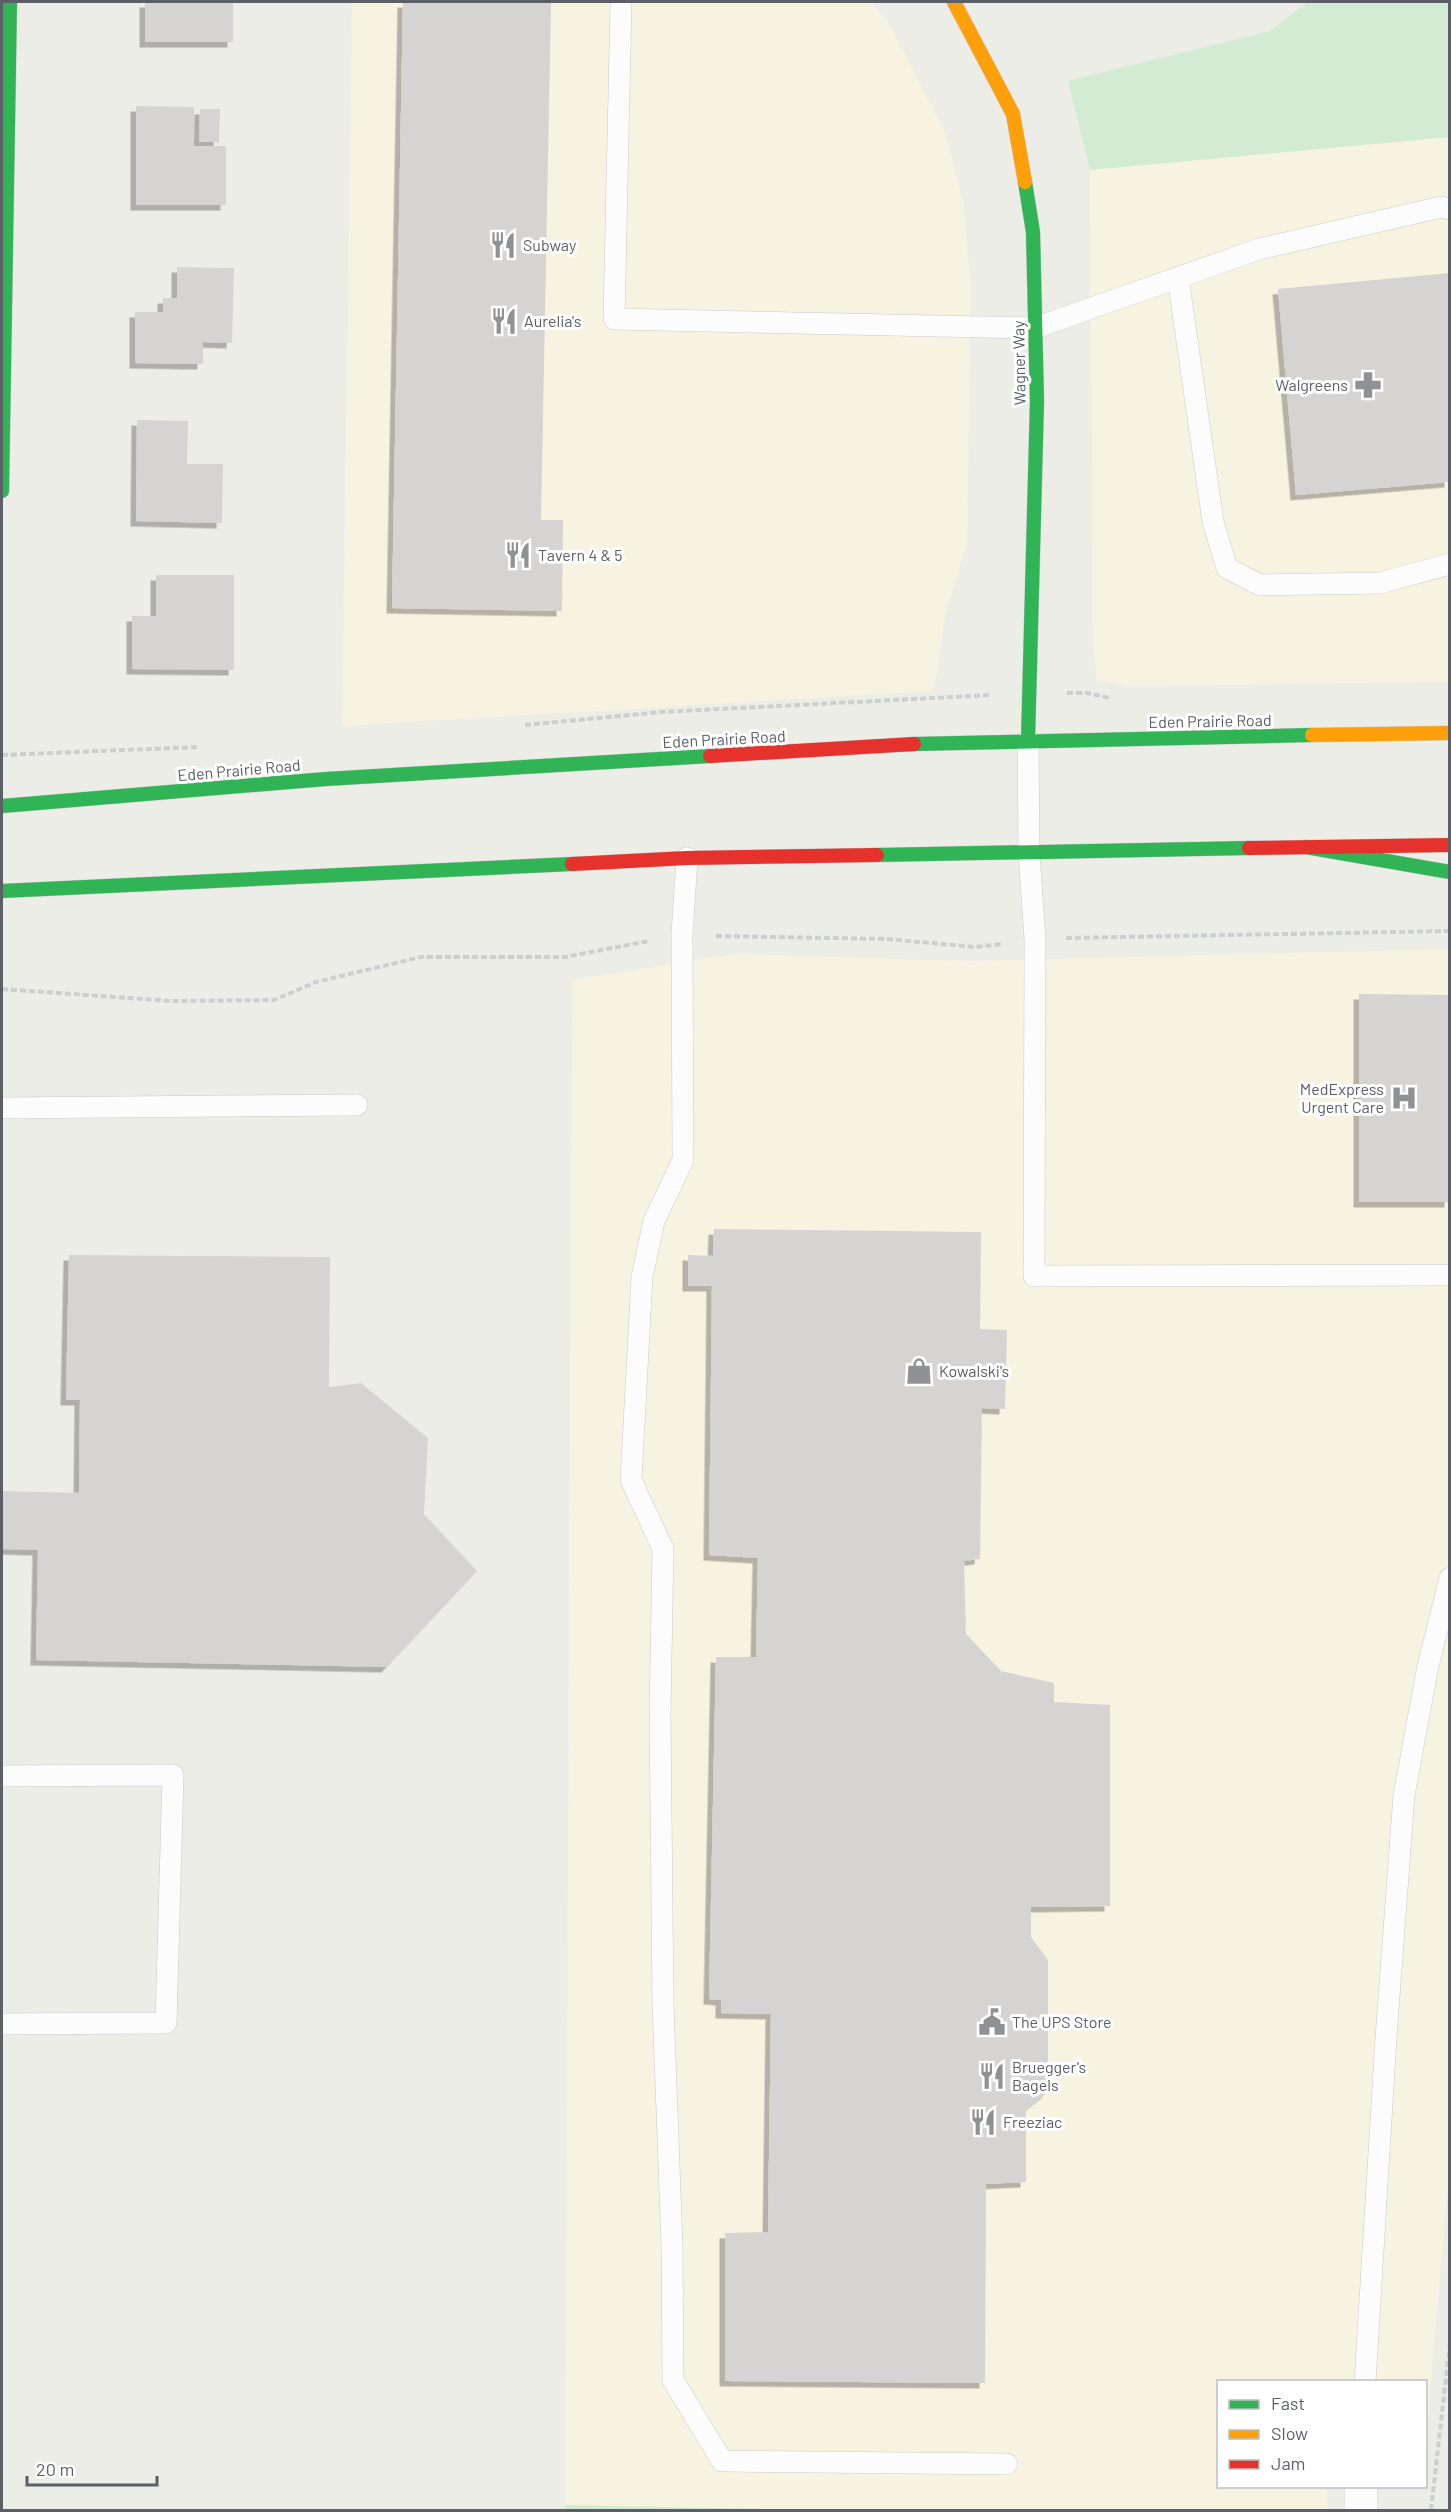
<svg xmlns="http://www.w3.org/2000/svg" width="1451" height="2512" viewBox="0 0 1451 2512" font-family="Barlow,sans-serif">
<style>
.commercial{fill:#f7f3e1}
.green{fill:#d4ebd3}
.building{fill:#d5d4d2;filter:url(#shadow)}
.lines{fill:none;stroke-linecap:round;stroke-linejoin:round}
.lane-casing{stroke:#c9cac8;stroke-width:22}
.street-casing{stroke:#c9cac8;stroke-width:34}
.fast-casing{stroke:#c9caca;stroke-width:15}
.slow-casing{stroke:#c9caca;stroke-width:15}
.jam-casing{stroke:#c9caca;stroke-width:15}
.path{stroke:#cbcfcd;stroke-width:4;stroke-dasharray:6 3;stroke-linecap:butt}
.lane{stroke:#fcfcfc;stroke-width:21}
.street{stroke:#fcfcfc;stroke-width:33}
.fast{stroke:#30b455;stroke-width:14}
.slow{stroke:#ff9f0a;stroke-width:14}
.jam{stroke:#e5322d;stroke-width:14}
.labels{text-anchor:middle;stroke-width:6;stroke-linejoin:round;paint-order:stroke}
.poi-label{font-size:16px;fill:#5c6066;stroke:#fff;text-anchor:start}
.street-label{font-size:16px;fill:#5c6066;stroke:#fff}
</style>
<defs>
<filter id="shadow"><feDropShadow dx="-5.5" dy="5.5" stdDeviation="0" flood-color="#0004"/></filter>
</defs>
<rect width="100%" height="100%" fill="#edede8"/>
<!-- commercial -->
<g class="commercial">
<polygon points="352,2 872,2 889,24 945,132 963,201 971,287 967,543 945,615 937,675 932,691 342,726"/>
<polygon points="1449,137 1449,682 1131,686 1097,680 1093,646 1090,170"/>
<polygon points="1449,949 1450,2160 1426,2436 1426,2382 1218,2382 1218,2486 1327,2487 1327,2510 817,2510 565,2505 572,980 735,954 971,961"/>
</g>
<!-- green -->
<g class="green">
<polygon points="1307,2 1449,2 1449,137 1090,170 1068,81 1270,31"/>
<polygon points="565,2505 817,2510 565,2510"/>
</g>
<!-- building -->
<g class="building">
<rect x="145" y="2" width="88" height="40"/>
<polygon points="403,2 551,2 541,520 563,520 562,611 392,608"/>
<polygon points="136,106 194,107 194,146 226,146 226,205 136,205"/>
<polygon points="200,109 220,109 219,142 199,142"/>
<polygon points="177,267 234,268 232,343 203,342 203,364 135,363 135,312 163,312 163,298 177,298"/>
<polygon points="1450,273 1450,482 1296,495 1278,289"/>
<polygon points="137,420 188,421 187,464 223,464 222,523 136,521"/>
<polygon points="156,575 234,575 234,670 132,669 132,616 156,616"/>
<polygon points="1359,994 1450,995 1450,1202 1359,1202"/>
<polygon points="714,1229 981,1232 980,1329 1007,1330 1005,1409 982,1408 980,1559 964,1561 966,1634 1001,1671 1054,1683 1054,1702 1110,1705 1110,1906 1031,1907 1031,1937 1048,1960 1048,2092 1026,2109 1026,2182 986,2184 985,2383 725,2381 725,2233 768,2232 771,2014 721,2013 721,2000 709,1999 716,1657 756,1657 758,1558 709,1555 712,1286 688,1286 688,1255 713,1256"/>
<polygon points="69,1255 330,1257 329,1387 361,1383 428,1438 424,1514 477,1571 387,1667 36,1660 38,1550 2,1549 2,1491 79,1493 80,1400 66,1400"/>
</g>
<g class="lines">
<defs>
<g id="lane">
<polyline points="621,2 614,319 1035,328 1259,249 1441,207 1450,209"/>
<polyline points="1178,278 1213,522 1227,568 1260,585 1380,583 1450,564"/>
<polyline points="1028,740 1029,853 1035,940 1034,1276 1450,1275"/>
<polyline points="687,858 682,935 683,1160 654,1221 642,1277 631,1480 663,1549 660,1713 663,2004 672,2245 673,2380 722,2461 1007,2464"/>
<polyline points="2,1108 357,1105"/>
<polyline points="2,1776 173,1775 166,2023 2,2024"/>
<polyline points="1365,2382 1386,2038 1404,1795 1428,1666 1450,1578"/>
</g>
<polyline id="street" points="1361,2510 1361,2486"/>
<g id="fast">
<polyline points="1025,182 1033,232 1037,401 1028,740"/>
<polyline points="2,491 10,2"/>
<polyline points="914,744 1312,735"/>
<polyline points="2,806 326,779 710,756"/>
<polyline points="1306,847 1450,872"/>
<polyline points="877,855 1249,848"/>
<polyline points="2,891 572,864"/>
</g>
<g id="slow">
<polyline points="954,2 1013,114 1025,182"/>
<polyline points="1312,735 1450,733"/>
</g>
<g id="jam">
<polyline points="710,756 914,744"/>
<polyline points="1249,848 1450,845"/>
<polyline points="572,864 687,858 877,855"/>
</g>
</defs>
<!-- lane casing -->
<use href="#lane" class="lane-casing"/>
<!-- street casing -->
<use href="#street" class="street-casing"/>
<!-- fast casing -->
<use href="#fast" class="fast-casing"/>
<!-- slow casing -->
<use href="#slow" class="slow-casing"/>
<!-- jam casing -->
<use href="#jam" class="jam-casing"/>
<!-- path -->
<g class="path">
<polyline points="1067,693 1087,693 1110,698"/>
<polyline points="525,725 662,712 991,695"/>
<polyline points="2,755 198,747"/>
<polyline points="716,936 887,939 975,947 1002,944"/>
<polyline points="1066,938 1450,931"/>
<polyline points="2,989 171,1001 274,1000 316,982 421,957 565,957 649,941"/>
<polyline points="1431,2510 1450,2343"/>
</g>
<!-- lane -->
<use href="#lane" class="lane"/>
<!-- street -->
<use href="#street" class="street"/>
<!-- fast -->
<use href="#fast" class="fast"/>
<!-- slow -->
<use href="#slow" class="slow"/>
<!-- jam -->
<use href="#jam" class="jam"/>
</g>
<!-- icons -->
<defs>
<symbol id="restaurant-bare" viewBox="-9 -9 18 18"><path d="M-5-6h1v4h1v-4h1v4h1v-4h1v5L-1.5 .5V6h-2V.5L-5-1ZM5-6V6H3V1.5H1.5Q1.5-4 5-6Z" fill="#8f9194" stroke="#fff" stroke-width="2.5" paint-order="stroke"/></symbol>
<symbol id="pharmacy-bare" viewBox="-9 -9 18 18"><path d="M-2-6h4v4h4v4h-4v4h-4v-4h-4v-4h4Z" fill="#8f9194" stroke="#fff" stroke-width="2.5" paint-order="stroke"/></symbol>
<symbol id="hospital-bare" viewBox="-9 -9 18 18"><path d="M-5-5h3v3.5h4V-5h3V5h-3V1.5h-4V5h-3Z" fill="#8f9194" stroke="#fff" stroke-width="2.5" paint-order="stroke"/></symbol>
<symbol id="shop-bare" viewBox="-9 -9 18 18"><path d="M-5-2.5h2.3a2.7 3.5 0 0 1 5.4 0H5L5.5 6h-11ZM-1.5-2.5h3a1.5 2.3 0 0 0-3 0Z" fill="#8f9194" stroke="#fff" stroke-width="2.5" paint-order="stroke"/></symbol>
<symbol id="civic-bare" viewBox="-9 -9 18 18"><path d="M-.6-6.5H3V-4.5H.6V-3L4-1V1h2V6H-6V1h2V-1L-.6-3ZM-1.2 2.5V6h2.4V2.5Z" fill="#8f9194" stroke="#fff" stroke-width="2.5" paint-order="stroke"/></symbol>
</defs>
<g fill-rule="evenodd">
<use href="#restaurant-bare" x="484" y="226" width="38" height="38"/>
<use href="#restaurant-bare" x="485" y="302" width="38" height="38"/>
<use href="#pharmacy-bare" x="1349" y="366" width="38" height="38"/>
<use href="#restaurant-bare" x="499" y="536" width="38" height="38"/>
<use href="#hospital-bare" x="1385" y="1079" width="38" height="38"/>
<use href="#shop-bare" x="900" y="1352" width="38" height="38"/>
<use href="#civic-bare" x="973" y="2003" width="38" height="38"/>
<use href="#restaurant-bare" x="973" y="2057" width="38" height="38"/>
<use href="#restaurant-bare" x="964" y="2103" width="38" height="38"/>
</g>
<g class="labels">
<!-- poi labels -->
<g class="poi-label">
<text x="523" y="251">Subway</text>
<text x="524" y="327">Aurelia's</text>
<text x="1348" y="391" text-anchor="end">Walgreens</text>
<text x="538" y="561">Tavern 4 &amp; 5</text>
<text x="1384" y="1095" text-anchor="end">MedExpress<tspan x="1384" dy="18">Urgent Care</tspan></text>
<text x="939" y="1377">Kowalski's</text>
<text x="1012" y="2028">The UPS Store</text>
<text x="1012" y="2073">Bruegger's<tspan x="1012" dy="18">Bagels</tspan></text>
<text x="1003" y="2128">Freeziac</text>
</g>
<!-- street labels -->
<g class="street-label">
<text transform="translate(1019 363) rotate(-91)" y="6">Wagner Way</text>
<text transform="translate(1210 721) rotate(-1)" y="6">Eden Prairie Road</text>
<text transform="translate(724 739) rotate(-3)" y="6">Eden Prairie Road</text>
<text transform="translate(239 770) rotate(-5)" y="6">Eden Prairie Road</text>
</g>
</g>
<!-- border -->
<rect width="1451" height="2512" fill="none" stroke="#5c6066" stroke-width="6"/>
<!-- legend -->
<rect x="1217" y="2380" width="210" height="108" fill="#ffffff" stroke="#bebfc2" stroke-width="1.5"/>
<rect x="1229" y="2400" width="30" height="9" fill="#30b455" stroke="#bebfc2" stroke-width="1.5"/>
<text x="1271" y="2410" font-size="18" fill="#5c6066">Fast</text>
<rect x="1229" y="2430" width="30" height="9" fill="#ff9f0a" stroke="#bebfc2" stroke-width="1.5"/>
<text x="1271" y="2440" font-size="18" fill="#5c6066">Slow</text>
<rect x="1229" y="2460" width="30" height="9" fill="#e5322d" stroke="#bebfc2" stroke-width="1.5"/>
<text x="1271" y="2470" font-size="18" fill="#5c6066">Jam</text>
<!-- scale -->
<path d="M27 2476v9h130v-9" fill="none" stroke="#5c6066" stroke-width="3"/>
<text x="36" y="2476" font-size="18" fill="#5c6066" stroke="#ffffff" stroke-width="4.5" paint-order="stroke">20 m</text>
</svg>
